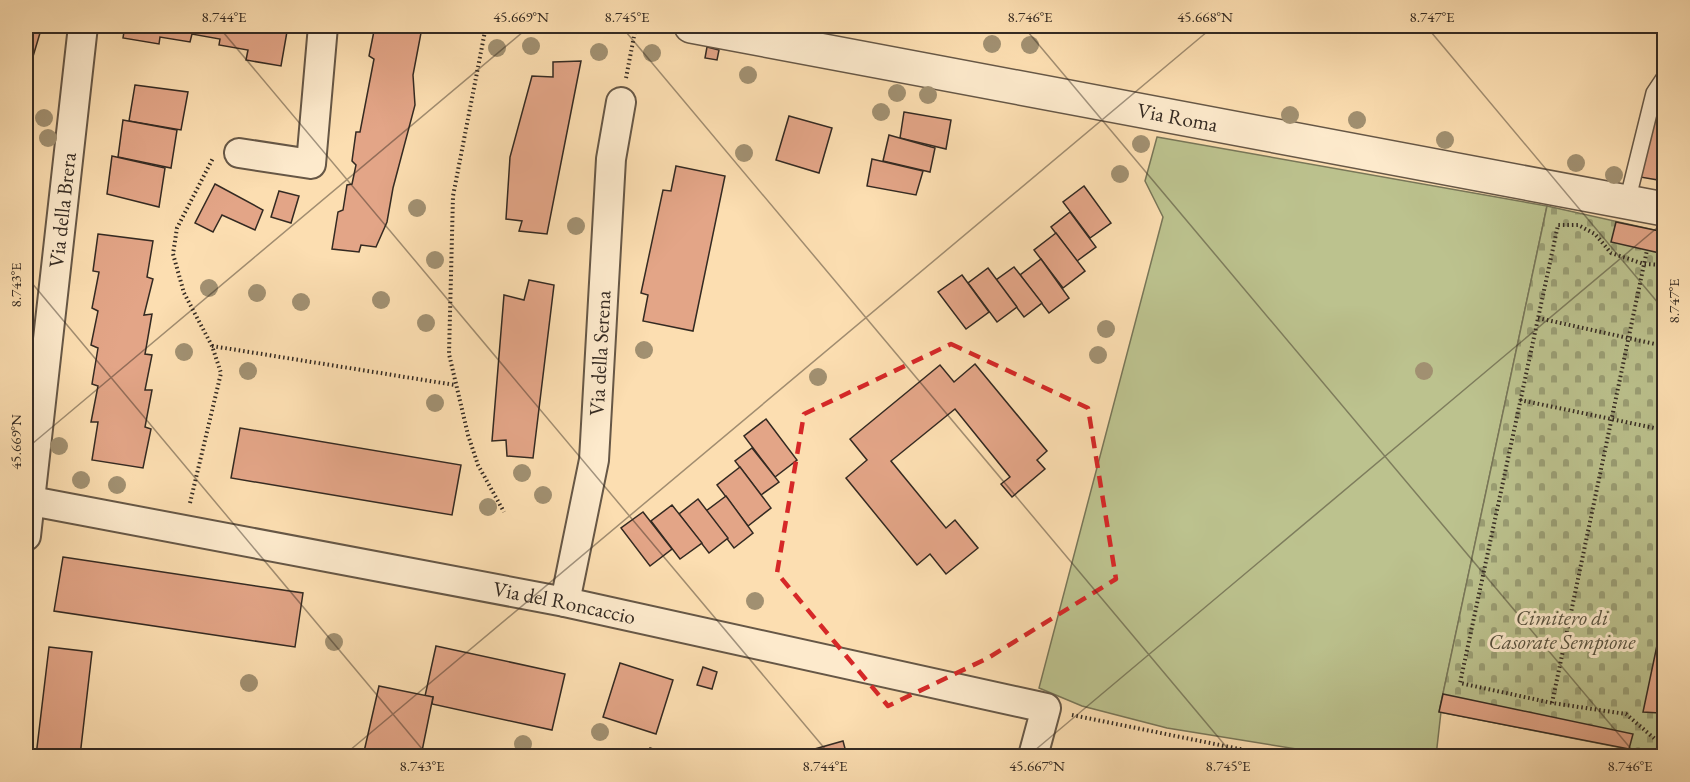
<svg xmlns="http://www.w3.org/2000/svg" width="1690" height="782" viewBox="0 0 1690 782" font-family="'EB Garamond',serif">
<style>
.grass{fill:#bcc28e;stroke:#787658;stroke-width:1.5}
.cemetery{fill:url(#cemetery-stones);stroke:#787658;stroke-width:1.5}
.building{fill:#e3a587;stroke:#342a22;stroke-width:1.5}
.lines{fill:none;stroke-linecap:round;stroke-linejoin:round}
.service-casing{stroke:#665746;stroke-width:18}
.minor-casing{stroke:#665746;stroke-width:32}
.tertiary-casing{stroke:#665746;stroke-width:36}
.path{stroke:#342a22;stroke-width:4;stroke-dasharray:1.5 3;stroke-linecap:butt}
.service{stroke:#fdeacc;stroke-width:15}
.minor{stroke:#fdeacc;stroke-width:28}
.tertiary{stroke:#fdeacc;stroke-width:33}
.tree{fill:#a19071}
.marked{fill:none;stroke:#d62828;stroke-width:4.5;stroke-dasharray:12 8;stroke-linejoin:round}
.ticks{fill:none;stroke:#342a22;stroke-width:1.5;stroke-opacity:0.45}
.labels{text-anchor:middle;stroke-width:6;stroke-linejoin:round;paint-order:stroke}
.street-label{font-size:21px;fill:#342a22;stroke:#fdeacc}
.park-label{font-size:21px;font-style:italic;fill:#56503d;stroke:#fdeacc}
.neatline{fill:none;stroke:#342a22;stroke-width:2}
.ticks-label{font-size:15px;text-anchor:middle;fill:#342a22}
</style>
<defs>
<pattern id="cemetery-stones" width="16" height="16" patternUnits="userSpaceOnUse" patternTransform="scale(1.5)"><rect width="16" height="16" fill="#bcc28e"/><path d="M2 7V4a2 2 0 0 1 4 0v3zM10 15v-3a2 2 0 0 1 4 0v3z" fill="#9a9e74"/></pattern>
</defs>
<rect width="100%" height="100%" fill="#fcdeb1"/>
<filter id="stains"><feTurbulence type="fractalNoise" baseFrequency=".00333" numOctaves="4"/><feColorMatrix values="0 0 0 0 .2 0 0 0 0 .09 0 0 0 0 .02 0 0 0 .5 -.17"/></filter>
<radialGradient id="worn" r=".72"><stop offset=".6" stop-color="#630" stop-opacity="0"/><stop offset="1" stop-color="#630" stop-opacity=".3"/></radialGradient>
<!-- grass -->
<polygon class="grass" points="1157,137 1547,206 1443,694 1436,756 1340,756 1167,728 1082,706 1039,688 1163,217 1145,181"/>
<!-- cemetery -->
<polygon class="cemetery" points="1547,206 1664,232 1664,756 1439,712"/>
<!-- building -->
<g class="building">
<polygon points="125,26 288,26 281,66 246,60 248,50 219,45 220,39 192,34 190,42 160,37 159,44 123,38"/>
<polygon points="375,26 402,26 403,32 421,33 413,75 415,105 393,188 387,222 376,247 361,245 359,252 332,249 338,212 343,210 347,185 352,184 356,165 352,161 356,132 360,132 374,59 369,56"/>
<polygon points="26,29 40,33 26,80"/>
<polygon points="707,47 719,50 717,60 705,58"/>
<polygon points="581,61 547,234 519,231 522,221 506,219 510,157 532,76 553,77 553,62"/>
<polygon points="135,85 188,92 181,130 129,121"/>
<polygon points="1664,94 1664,181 1640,177 1659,98"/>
<polygon points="904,112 951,120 946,149 900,138"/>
<polygon points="789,116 832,128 819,173 776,160"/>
<polygon points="123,120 177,130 171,168 118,157"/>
<polygon points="889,135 935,148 930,172 883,161"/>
<polygon points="112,156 165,168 159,207 107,194"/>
<polygon points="872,159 923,171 916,195 867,186"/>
<polygon points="676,166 725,176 693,331 643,321 648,295 641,293 663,190 671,191"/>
<polygon points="215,184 263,210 255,230 222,215 213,232 195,223"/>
<polygon points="1084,186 1111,223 1090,238 1063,202"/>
<polygon points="279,191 299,196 291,223 271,217"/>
<polygon points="1070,212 1096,247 1077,261 1051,227"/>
<polygon points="1616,222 1664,232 1664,254 1611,242"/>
<polygon points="1056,233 1085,271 1063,288 1034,250"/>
<polygon points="98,234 153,241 147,277 153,279 144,315 152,314 145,354 152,355 145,390 152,390 145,427 151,429 143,468 92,460 98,422 91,422 98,386 92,384 98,348 91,345 98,311 92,308 99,272 93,271"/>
<polygon points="1041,259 1069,298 1049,313 1020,275"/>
<polygon points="1014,267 1042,303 1024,317 996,280"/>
<polygon points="988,268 1017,307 997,322 968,283"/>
<polygon points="962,275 989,312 966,329 938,292"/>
<polygon points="529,280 554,285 533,458 507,456 506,440 492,441 504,295 524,300"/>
<polygon points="975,364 1047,451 1037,460 1045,469 1012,497 1001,484 1010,477 955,409 891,461 946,528 955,520 978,548 946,574 930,554 917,565 846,478 867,460 850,439 940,365 954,382"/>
<polygon points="766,419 797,460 775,477 744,436"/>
<polygon points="240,428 461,465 452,515 231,478"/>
<polygon points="752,448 779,482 761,495 735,461"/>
<polygon points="740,467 771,508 748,526 717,485"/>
<polygon points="726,496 753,533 734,548 706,511"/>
<polygon points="698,499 728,538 709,553 679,514"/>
<polygon points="672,505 702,543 680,559 651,521"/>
<polygon points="643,512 672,549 650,566 621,528"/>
<polygon points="63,557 303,593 295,647 54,611"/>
<polygon points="1664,612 1664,695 1660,713 1643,712"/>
<polygon points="436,646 565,674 552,730 432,704 433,697 425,696"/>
<polygon points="49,647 92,652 80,756 36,756"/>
<polygon points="620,663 673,680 656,734 603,717"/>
<polygon points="703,667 717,672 712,689 697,685"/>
<polygon points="379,686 433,697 421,756 363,756"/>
<polygon points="1443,694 1633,734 1629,749 1439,712"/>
<polygon points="843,741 847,756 798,756 797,754"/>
<polygon points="650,748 672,755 671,756 647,756"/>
<polygon points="751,751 752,756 730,756"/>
</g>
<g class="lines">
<defs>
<polyline id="service" points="1627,202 1654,93 1664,78"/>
<g id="minor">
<polyline points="239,153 311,164 323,26"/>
<path id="s1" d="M26,500L565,602L1046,708L1033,756"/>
<path id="s2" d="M26,536L83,26"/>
<path id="s3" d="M565,602L594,460L611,159L621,102"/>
</g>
<g id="tertiary">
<path id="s4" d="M691,26L1664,209"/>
</g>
</defs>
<!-- service casing -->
<use href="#service" class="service-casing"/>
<!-- minor casing -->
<use href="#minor" class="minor-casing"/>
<!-- tertiary casing -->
<use href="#tertiary" class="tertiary-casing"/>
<!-- path -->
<g class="path">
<polyline points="486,26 453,196 449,354 468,435 478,465 504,512"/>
<polyline points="626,78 636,26"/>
<polyline points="1664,265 1644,264 1611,253 1595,234 1578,225 1558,225 1460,683 1552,703 1626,714 1655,739 1664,741"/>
<polyline points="1538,318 1664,346"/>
<polyline points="212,346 455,385"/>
<polyline points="1520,400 1664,430"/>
<polyline points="190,503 221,373 212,346 184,293 173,254 177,228 213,158"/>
<polyline points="1552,703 1647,250"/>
<polyline points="1072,715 1274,756"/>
</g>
<!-- service -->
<use href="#service" class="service"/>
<!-- minor -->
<use href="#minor" class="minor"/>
<!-- tertiary -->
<use href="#tertiary" class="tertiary"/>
</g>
<!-- trees -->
<g class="tree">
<circle cx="992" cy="44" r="9"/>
<circle cx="1030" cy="45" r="9"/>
<circle cx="531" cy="46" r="9"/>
<circle cx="497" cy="48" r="9"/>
<circle cx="599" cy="52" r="9"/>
<circle cx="652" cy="53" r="9"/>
<circle cx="748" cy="75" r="9"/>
<circle cx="897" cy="93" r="9"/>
<circle cx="928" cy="95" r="9"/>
<circle cx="881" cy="112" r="9"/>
<circle cx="1290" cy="115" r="9"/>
<circle cx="44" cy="118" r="9"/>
<circle cx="1357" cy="120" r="9"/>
<circle cx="48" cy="138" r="9"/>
<circle cx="1445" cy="140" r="9"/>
<circle cx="1141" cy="144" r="9"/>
<circle cx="744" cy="153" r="9"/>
<circle cx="1576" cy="163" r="9"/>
<circle cx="1120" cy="174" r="9"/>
<circle cx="1614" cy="175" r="9"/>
<circle cx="417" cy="208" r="9"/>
<circle cx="576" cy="226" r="9"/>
<circle cx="435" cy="260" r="9"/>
<circle cx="209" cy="288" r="9"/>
<circle cx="257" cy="293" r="9"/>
<circle cx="381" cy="300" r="9"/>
<circle cx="301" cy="302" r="9"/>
<circle cx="426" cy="323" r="9"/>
<circle cx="1106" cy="329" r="9"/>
<circle cx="644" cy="350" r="9"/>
<circle cx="184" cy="352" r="9"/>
<circle cx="1098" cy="355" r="9"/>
<circle cx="248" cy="371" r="9"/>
<circle cx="1424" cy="371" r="9"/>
<circle cx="818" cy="377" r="9"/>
<circle cx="435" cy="403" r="9"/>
<circle cx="59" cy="446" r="9"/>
<circle cx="522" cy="473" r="9"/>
<circle cx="81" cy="480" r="9"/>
<circle cx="117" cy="485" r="9"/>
<circle cx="543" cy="495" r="9"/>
<circle cx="488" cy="507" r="9"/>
<circle cx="755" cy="601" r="9"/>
<circle cx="334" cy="642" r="9"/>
<circle cx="249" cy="683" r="9"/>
<circle cx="600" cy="732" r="9"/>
<circle cx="523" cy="744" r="9"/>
</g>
<!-- marked area -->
<path class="marked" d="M951,344L1088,408L1116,579L988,658L888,706L777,573L804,414Z"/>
<!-- ticks -->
<path class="ticks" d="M218,26L831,756M621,26L1234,756M1023,26L1637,756M1426,26L1664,310M26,276L428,756M26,449L530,26M343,756L1214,26M1028,756L1664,222"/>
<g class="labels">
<!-- street labels -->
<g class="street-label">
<text dy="7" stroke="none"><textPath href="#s4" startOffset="495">Via Roma</textPath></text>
<text dy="7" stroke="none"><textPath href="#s2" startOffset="328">Via della Brera</textPath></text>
<text dy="7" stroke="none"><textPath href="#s3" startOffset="252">Via della Serena</textPath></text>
<text dy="7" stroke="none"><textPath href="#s1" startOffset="548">Via del Roncaccio</textPath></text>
</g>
<!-- park labels -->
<g class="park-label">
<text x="1562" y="625">Cimitero di<tspan x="1562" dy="24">Casorate Sempione</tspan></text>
</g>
</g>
<!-- margin -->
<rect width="1690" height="782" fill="none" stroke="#fcdeb1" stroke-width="66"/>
<rect x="33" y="33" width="1624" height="716" class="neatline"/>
<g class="ticks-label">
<text x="224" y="22">8.744°E</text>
<text x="521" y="22">45.669°N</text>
<text x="627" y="22">8.745°E</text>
<text x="1030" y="22">8.746°E</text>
<text x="1205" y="22">45.668°N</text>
<text x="1432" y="22">8.747°E</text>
<text transform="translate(16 285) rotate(-90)" y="5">8.743°E</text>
<text transform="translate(1674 301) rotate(-90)" y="5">8.747°E</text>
<text transform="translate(16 442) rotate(-90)" y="5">45.669°N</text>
<text x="422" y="771">8.743°E</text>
<text x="825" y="771">8.744°E</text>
<text x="1037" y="771">45.667°N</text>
<text x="1228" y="771">8.745°E</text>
<text x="1630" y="771">8.746°E</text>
</g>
<rect width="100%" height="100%" filter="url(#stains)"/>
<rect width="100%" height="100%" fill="url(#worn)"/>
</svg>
